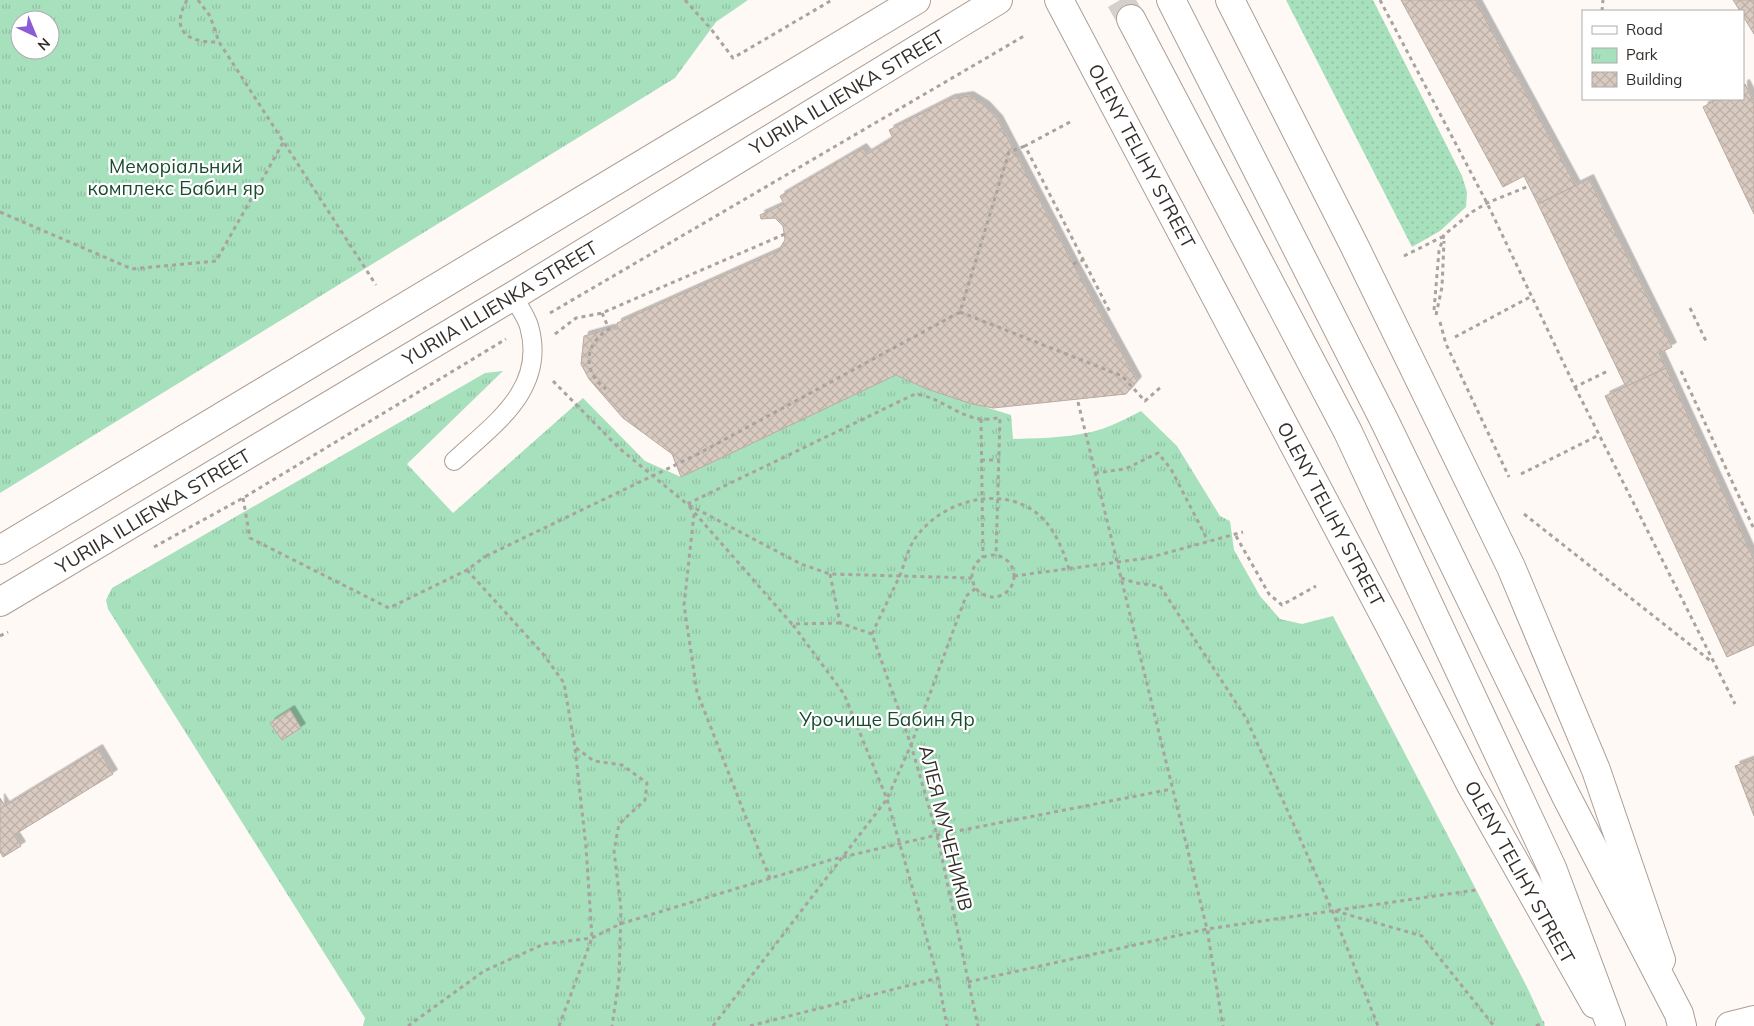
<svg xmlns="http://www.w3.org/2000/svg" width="1754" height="1026" viewBox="0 0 1754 1026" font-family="Mulish,sans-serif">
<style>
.grass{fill:url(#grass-dots)}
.park{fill:url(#park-tufts);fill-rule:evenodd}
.building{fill:url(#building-cross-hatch);stroke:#b9aba1;filter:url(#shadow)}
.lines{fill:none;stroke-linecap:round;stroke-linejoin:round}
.primary-tunnel{stroke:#d6d0cd;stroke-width:28;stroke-dasharray:28 14;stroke-linecap:butt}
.lane-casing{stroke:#ac9e95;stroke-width:20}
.street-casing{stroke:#ac9e95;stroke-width:30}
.secondary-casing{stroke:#ac9e95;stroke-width:30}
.primary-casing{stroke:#ac9e95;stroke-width:30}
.path{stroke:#a9a3a0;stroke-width:3;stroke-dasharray:4 4;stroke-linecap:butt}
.lane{stroke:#fff;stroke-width:18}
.street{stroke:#fff;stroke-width:28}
.secondary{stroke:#fff;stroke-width:28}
.primary{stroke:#fff;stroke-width:28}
.path-bridge{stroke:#a9a3a0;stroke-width:3;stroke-dasharray:4 4;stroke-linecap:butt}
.labels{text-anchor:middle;stroke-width:4.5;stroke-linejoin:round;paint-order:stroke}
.street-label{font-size:19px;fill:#342e2b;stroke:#fff}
.park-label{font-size:19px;fill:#1a4b30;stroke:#fff}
</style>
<defs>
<pattern id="grass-dots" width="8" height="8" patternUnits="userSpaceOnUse" patternTransform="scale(1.25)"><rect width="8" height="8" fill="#a6e0bc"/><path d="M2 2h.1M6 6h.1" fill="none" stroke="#90c0a2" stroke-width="1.8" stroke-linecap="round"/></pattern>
<pattern id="park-tufts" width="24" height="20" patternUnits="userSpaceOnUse" patternTransform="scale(1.25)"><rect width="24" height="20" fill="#a6e0bc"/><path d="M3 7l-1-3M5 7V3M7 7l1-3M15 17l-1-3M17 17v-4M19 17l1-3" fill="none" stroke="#90c0a2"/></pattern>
<pattern id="building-cross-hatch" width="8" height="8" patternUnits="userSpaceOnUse" patternTransform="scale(1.25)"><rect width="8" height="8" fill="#d9cbc1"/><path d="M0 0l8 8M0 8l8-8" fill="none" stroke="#bbafa6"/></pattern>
<filter id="shadow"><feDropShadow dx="4.5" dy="-4.5" stdDeviation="0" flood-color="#0004"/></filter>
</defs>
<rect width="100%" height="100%" fill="#fff9f5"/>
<!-- grass -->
<polygon class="grass" points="1286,0 1373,0 1462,176 1467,192 1466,207 1440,231 1412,247"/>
<!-- park -->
<g class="park">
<path d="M0,0H748L716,22L675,78L0,493ZM20,20H50V50H20Z"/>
<path d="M503,371L407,464L453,513L583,398L645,461L681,477L896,375L927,389L1011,415L1013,439C1043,438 1073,438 1102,429C1116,424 1129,417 1141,411L1177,446L1220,516L1230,521L1234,550L1260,596L1280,619L1302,624L1333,616L1527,987L1545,1026H363L365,1018L108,609L106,600L112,588L485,373Z"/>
</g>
<!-- building -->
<g class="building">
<polygon points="1401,0 1475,0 1576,186 1538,204 1524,176 1503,187"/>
<polygon points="1733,0 1754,0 1754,34 1743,16 1743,11 1740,11"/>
<polygon points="1745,84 1754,102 1754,214 1703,107 1718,99 1743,99 1743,85"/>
<polygon points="969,96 985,106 998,120 1073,264 1137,381 1126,394 993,408 972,404 927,389 896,375 681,477 672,454 623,418 589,379 581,364 584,336 609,329 617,329 617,323 778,251 785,240 783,226 775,218 761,219 760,215 784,204 780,196 862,148 867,154 893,138 889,130 950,99"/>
<polygon points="1589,179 1672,347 1659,353 1666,368 1626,387 1538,204"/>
<polygon points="1666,368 1754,560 1754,645 1727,657 1605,396"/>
<polygon points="290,710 301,728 282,740 270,723"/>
<polygon points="98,749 113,774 14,835 21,846 3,857 0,852 0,798 5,806"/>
<polygon points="1754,759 1754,816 1735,766"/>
</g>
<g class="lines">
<!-- primary-tunnel -->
<polyline class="primary-tunnel" points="1120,0 1131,19"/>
<defs>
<path id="lane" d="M454,461C494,424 547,389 529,326C526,316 518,305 513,296"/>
<polyline id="street" points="1730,1026 1754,1020"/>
<g id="secondary">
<polyline points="1059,0 1392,630 1470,783 1595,1004"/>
<polyline points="1230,0 1354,245 1511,567 1596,770 1661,960"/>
<polyline points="0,550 916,0"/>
<polyline points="0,602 513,296 998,0"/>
</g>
<g id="primary">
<polyline points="1171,0 1384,420 1565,794 1679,1014 1682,1026"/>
<polyline points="1131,19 1348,432 1552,868 1611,1026"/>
</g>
</defs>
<!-- lane casing -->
<use href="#lane" class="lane-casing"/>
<!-- street casing -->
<use href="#street" class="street-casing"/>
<!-- secondary casing -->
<use href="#secondary" class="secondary-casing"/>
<!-- primary casing -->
<use href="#primary" class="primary-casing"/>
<!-- path -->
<g class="path">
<path d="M187,0C169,32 189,43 219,42"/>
<polyline points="198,0 210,16 219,42 376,285"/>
<polyline points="685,0 711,29 733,58 832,0"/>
<polyline points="1380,0 1487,203 1575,387 1608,371"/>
<polyline points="1602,11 1603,0"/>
<polyline points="1070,122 1025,146 1111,314"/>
<polyline points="0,212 132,269 216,261 284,141"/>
<polyline points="1404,256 1444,236"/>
<polyline points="1073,264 1083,260"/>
<polyline points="1690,308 1706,341"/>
<polyline points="1434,310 1439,251 1444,235 1472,212 1487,203 1529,186"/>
<polyline points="960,312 1122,376 1145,401 1162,386"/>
<polyline points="550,313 1024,36"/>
<path d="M602,313L609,329C584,344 582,372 606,389"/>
<polyline points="1436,315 1442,287 1444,241"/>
<polyline points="1440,322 1446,344 1509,477"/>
<polyline points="555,334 576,318 602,313 785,234"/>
<polyline points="1455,337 1532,296"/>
<polyline points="1681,371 1754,529"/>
<polyline points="553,381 619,448 687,504 801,564 830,574 972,578"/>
<polyline points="1575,387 1735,704"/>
<polyline points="1078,402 1207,929 1223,1026"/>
<polyline points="981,419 983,558"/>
<polyline points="696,455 960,312 1009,152 1025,146"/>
<polyline points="981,460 999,460"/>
<polyline points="1095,473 1125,469 1158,453 1171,469 1208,541"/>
<polyline points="1521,474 1599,435"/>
<polyline points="243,498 250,538 389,608 467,570 486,556"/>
<polyline points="694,514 684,605 697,692 770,879"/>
<polyline points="1524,514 1712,662"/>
<polyline points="1236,536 1269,594 1282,605 1316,586"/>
<polyline points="154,547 243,498 506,339"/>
<circle cx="993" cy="576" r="21"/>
<polyline points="467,570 544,655 564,683 575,748 586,847 592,938 559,1026"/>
<polyline points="830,574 840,623 872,634 911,745 937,835 978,1026"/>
<polyline points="1014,576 1148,558 1243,532"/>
<polyline points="1121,578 1136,583 1160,586 1246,718 1332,910 1378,1026"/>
<path d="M840,623L792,624L687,504L915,394C938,396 957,416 980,419C987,420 994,418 1000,418L996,556"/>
<polyline points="793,625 844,694 887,799 938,978 947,1026"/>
<path d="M872,634C881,614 891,595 900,575C906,560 909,543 921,531C951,496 1013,484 1046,522C1057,535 1064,553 1069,569"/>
<polyline points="0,636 8,632"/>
<polyline points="576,748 594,761 622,765 647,783 645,800 619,824 614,851 621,909 619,979 612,1026"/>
<polyline points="1335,911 1422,936 1494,1026"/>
<polyline points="968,982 1207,929 1476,890"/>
<polyline points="408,1026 484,971 544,944 592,938 620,924 830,860 937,835 1172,789"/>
<polyline points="713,1026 887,799 911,745 966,596 976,588"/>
<polyline points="750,1026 938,978"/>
<polyline points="1536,1026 1544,1022"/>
</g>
<!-- lane -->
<use href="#lane" class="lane"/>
<!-- street -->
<use href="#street" class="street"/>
<!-- secondary -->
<use href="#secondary" class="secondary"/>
<!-- primary -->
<use href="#primary" class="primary"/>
<!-- path-bridge -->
<polyline class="path-bridge" points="486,556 696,455"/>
</g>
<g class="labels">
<!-- street labels -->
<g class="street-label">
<text transform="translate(847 92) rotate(-31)" y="7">YURIIA ILLIENKA STREET</text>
<text transform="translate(1142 156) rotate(62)" y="7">OLENY TELIHY STREET</text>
<text transform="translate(500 303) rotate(-31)" y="7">YURIIA ILLIENKA STREET</text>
<text transform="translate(153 511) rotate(-31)" y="7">YURIIA ILLIENKA STREET</text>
<text transform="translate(1331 514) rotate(62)" y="7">OLENY TELIHY STREET</text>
<text transform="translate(946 828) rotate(76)" y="7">АЛЕЯ МУЧЕНИКІВ</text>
<text transform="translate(1520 872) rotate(61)" y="7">OLENY TELIHY STREET</text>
</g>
<!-- park labels -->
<g class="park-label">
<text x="176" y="173">Меморіальний<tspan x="176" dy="22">комплекс Бабин яр</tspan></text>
<text x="887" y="726">Урочище Бабин Яр</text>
</g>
</g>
<!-- legend -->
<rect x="1582" y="10" width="162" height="90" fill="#ffffff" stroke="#aeabaa"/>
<rect x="1592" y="26" width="25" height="8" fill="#ffffff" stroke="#aeabaa"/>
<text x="1626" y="35" font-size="15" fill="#342e2b">Road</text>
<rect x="1592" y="48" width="25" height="15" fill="url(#park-tufts)" stroke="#aeabaa"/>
<text x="1626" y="60" font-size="15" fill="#342e2b">Park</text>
<rect x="1592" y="72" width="25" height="15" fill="url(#building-cross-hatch)" stroke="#aeabaa"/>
<text x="1626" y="85" font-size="15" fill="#342e2b">Building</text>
<!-- north arrow -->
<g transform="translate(35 35) rotate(136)"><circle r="24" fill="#ffffff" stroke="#aeabaa"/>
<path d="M0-4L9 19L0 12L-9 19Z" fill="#8a5cd6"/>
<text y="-8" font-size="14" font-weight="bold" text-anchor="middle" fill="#342e2b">N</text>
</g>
</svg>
